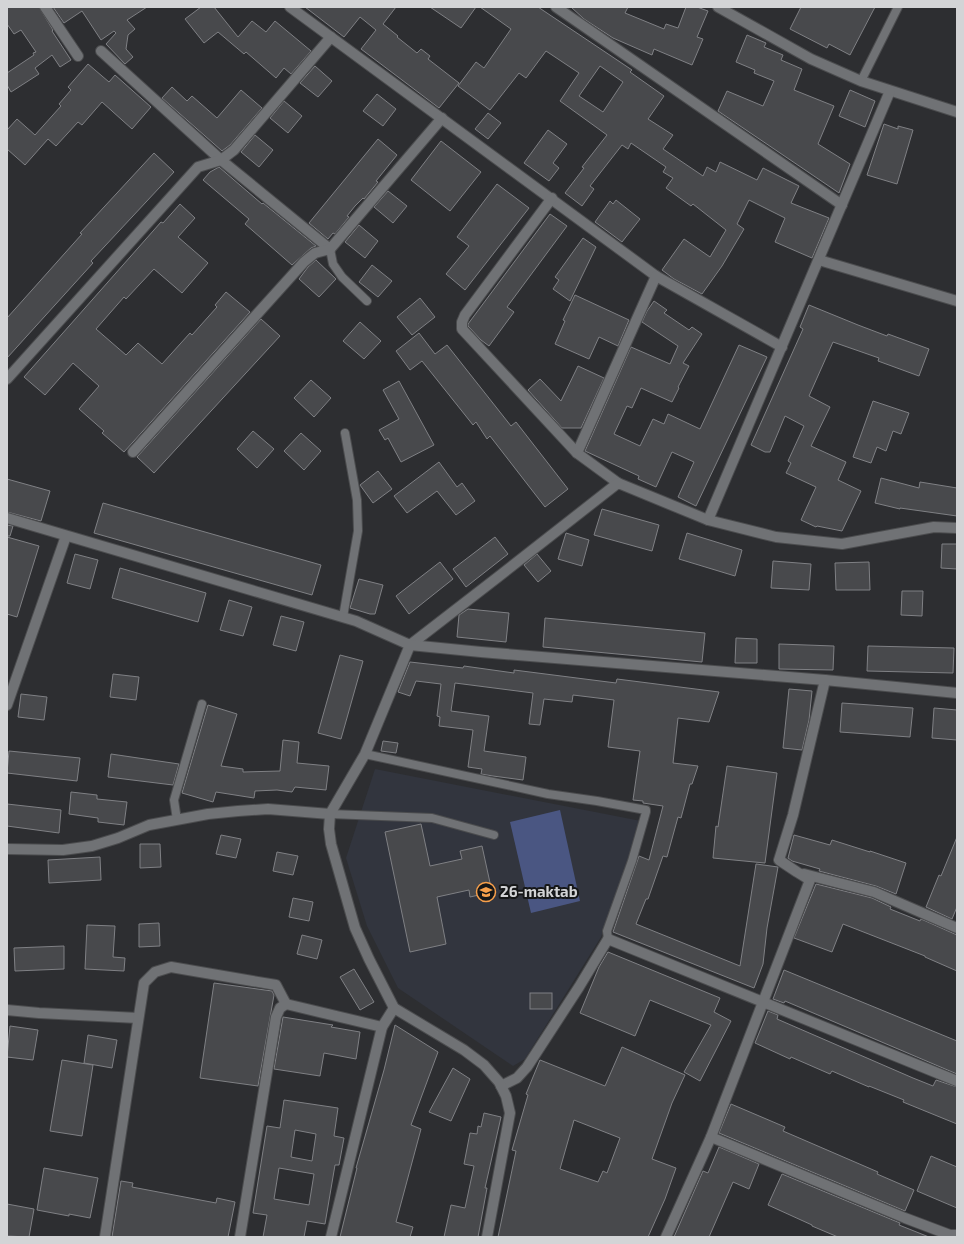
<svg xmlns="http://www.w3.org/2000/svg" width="964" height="1244" viewBox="0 0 964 1244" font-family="'Exo 2',sans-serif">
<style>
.built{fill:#32353e}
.green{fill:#4a5682}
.building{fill:#48494c;stroke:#7f8084;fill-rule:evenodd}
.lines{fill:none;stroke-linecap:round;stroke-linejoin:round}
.lane-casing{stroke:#4b4c4e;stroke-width:10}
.street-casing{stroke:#4b4c4e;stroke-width:12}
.secondary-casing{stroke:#4b4c4e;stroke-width:12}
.lane{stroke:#707275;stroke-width:8}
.street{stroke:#707275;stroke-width:10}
.secondary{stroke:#707275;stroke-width:10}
.labels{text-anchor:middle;stroke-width:4;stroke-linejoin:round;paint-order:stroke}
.poi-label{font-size:15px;font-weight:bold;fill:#d3d4d6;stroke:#161718;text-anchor:start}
</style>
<rect width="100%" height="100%" fill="#2d2e31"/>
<!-- built -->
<polygon class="built" points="375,769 641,821 601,937 525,1059 513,1066 398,988 367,926 346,858"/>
<!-- green -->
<polygon class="green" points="560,810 580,901 531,913 510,822"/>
<!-- building -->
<g class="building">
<polygon points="7,7 39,7 53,30 52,31 71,60 60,67 52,55 35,68 39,74 11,92 7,85 7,73 34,55 33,53 36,52 21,30 14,34 7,24"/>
<polygon points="53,7 147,7 127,20 135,29 128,35 126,49 133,57 125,64 106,44 116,33 114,31 101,40 82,11 64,23"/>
<polygon points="201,7 214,7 238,37 252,21 266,32 275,21 311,51 291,74 284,68 276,78 246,52 244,54 218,32 204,43 185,19"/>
<polygon points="305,7 396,7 383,24 398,36 397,37 417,53 421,49 430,56 428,59 459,83 439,108 361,49 376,30 360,17 344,37"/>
<polygon points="430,7 476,7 461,28"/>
<path d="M480,7H538L632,70L630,72L664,96L648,119L673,135L663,149L703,176L707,167L716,172L720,162L757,180L763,168L799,186L791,203L829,218L812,258L775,242L785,218L749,200L737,224L744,229L722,266L702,294L674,279L662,270L684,239L710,257L726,230L693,204L691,206L666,188L673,178L663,172L666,167L631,143L628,149L622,145L590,186L594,189L582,206L565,193L584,168L582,167L607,135L560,101L579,73L546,51L526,78L519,73L490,110L458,86L476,62L484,68L511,29ZM600,66L623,82L603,112L579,96Z"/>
<polygon points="571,7 628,7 625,13 664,29 666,24 678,28 686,7 697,7 708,11 697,37 703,39 692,65 654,49 652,55 613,38 584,19"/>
<polygon points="801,7 875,7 850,55 829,44 827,48 790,29"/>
<polygon points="747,35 766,43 764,47 783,55 781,60 802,69 794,90 834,106 818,144 850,164 839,193 718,111 727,91 763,106 774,81 754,73 755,70 736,62"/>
<polygon points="88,64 109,82 115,75 151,107 132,129 102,102 82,125 78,122 56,146 48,139 25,165 7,149 7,130 17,119 35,135 61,106 59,104 71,90 68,87"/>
<polygon points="315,66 332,81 318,97 300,83"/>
<polygon points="172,87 187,101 192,96 217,118 241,90 262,108 230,145 222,151 162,98"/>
<polygon points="850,90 875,101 865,127 839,116"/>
<polygon points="377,94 396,109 383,126 363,111"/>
<polygon points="284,101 302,116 288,133 270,118"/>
<polygon points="488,113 501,123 488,139 475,129"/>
<polygon points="884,124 898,129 898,126 913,130 897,184 867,175"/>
<polygon points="548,130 567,144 553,163 559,168 549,181 524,163"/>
<polygon points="255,135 273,150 259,167 241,152"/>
<polygon points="378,139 397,155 376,181 378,182 364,199 363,198 355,206 347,216 349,217 335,234 333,233 328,239 309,223"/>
<polygon points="441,141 481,172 450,211 411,180"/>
<polygon points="154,153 174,172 91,261 93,263 7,358 7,318 82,234 80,233"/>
<polygon points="219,167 262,204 263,203 316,246 311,248 292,265 245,224 249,219 203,180 210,172"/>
<polygon points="497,184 529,208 465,290 446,274 469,246 457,237"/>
<polygon points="388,191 407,206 393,223 374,207"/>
<polygon points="616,200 640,219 622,242 595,222 610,201 613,204"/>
<polygon points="180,204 195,218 178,237 208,263 182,293 154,269 126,299 124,297 96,329 126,355 138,343 162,364 190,333 192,335 217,307 215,305 226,292 250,312 124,452 102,433 104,431 79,409 99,386 73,363 45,395 24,377 161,222 163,223"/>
<polygon points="550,214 567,226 507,307 514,312 489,346 481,340 468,326 468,324"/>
<polygon points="359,225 378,241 365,258 345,242"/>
<polygon points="583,238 596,247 570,301 553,289 559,280 555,277"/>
<polygon points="316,260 336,279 319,297 299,279 308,267"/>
<polygon points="372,265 392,281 378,297 359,282"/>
<polygon points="575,295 629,320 618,346 599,337 589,359 555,344 565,321 563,320"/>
<polygon points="420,298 435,317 412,335 397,317"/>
<polygon points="654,301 667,310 664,313 689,330 692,327 702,334 683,363 689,366 678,387 679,388 672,402 641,388 632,408 627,406 614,434 640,446 653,419 664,424 668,414 700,429 739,345 767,357 696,506 678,497 694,462 672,452 656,487 638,479 639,476 585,451 631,347 670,364 678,346 642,322 647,311"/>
<polygon points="809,305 858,325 887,336 888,334 929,349 919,376 878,361 879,358 833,342 809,396 830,407 811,446 846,462 838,480 861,491 842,531 817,526 816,527 801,520 816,487 786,473 791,463 788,461 804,426 785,416 770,452 765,452 751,445 803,329 800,327"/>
<polygon points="261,319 280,336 154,473 137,457"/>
<polygon points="360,322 381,341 364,359 343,341"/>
<polygon points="419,333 435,354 447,345 511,426 516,422 568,489 545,507 490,436 487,439 476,422 473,425 422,361 410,370 396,351"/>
<polygon points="578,366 604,378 581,428 562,428 528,390 540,379 561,401"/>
<polygon points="311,380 331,398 314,417 294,398"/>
<polygon points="399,381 434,445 401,462 388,438 385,440 379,430 399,419 383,390"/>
<polygon points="873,401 909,413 901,434 893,431 886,451 877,447 871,463 853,457"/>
<polygon points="253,431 274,449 257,468 237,449"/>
<polygon points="301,433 321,451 304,470 284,451"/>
<polygon points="439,462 457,487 462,483 475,501 456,515 437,491 407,513 394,496"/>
<polygon points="378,471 392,489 373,503 360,485"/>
<polygon points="881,478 919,488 920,482 957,488 957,516 900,508 900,509 875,503"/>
<polygon points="7,479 50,491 41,521 7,512"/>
<polygon points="103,503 321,565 312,595 94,533"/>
<polygon points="602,509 659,525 652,551 594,535"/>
<polygon points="7,525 13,526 10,536 7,536"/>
<polygon points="566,533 589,540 582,566 558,559"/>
<polygon points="687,533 742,550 735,576 679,559"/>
<polygon points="7,537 39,546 17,617 7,614"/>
<polygon points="495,537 508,554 466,587 453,569"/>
<polygon points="942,544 957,544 957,569 941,568"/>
<polygon points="75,554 98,560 90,589 67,583"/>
<polygon points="537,554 551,571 538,582 524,565"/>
<polygon points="773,561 811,564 809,590 771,588"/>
<polygon points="440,562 453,579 409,614 396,596"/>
<polygon points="869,562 870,590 836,590 835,563"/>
<polygon points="120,568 206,593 198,622 112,598"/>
<polygon points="359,579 383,585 375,614 370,614 350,608"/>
<polygon points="902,591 923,591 922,616 901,615"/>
<polygon points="229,600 252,607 243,636 220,630"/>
<polygon points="468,609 509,613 506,642 457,637 459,615"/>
<polygon points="281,616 304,622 296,651 273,645"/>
<polygon points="545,618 705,633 702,662 543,647"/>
<polygon points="736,638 757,639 757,663 735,663"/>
<polygon points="779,644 834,646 833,670 779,669"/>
<polygon points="868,646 954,648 953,673 867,671"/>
<polygon points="340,655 363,661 341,739 318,733"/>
<polygon points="410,662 463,668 464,666 514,673 514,670 616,683 617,679 719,692 709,722 678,718 673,763 698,766 692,784 690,784 681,818 678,817 667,857 663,856 648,899 646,899 636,924 740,966 756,864 778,867 767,928 763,964 754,988 613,932 639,856 649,860 663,806 643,803 643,801 633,800 640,751 608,747 614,700 573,695 572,702 544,699 540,725 529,724 533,693 455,683 451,711 489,716 484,751 526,757 523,780 493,776 481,774 482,769 468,767 473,730 439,726 440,717 437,716 441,684 416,681 410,696 398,692"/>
<polygon points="113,674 139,677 136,700 110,697"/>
<polygon points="789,689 812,691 809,720 802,750 783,748"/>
<polygon points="21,694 47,697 44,720 18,717"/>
<polygon points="842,703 913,708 910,737 840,732"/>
<polygon points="208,705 237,714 221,766 243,769 243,772 280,771 283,740 299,742 297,763 329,766 326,790 295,787 292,792 277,790 255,791 254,798 216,792 213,802 182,793"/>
<polygon points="934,708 957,710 957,740 932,738"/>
<polygon points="383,741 398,743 396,753 381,751"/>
<polygon points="9,751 80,758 77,781 7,773"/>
<polygon points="111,754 179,764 173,785 108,777"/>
<polygon points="727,766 777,773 765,863 713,858 716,826 718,827"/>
<polygon points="71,792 97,795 97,799 127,802 124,825 98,822 98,818 69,814"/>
<polygon points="7,804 61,810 59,833 7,826"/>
<polygon points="421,824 430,866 462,859 460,851 482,846 492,892 470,897 469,890 437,897 446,944 410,952 385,832"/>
<polygon points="221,835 241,839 236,858 216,854"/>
<polygon points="794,835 830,845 832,840 870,852 870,851 906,863 896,894 876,886 819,871 820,869 792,861 788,858"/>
<polygon points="957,837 957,907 952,919 926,907 939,875 941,876"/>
<polygon points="140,844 160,844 161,867 140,868"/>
<polygon points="277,852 298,856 293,875 273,871"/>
<polygon points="100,857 101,880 49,883 48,860"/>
<polygon points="816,884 872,898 891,907 890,909 920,921 921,919 957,935 957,971 925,957 925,956 843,924 832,952 794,938"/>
<polygon points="293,898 313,902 309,921 289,917"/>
<polygon points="159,923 160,946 139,947 139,924"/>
<polygon points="87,925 115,926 113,957 125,958 124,971 85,969"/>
<polygon points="302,935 322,940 317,959 297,954"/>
<polygon points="64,946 64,969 15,971 14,948"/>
<polygon points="608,952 720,998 714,1012 731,1021 700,1081 684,1072 711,1025 650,1000 635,1036 580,1013 599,967"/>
<polygon points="354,969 374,1002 360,1010 340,977"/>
<polygon points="784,970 957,1041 957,1074 785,1001 784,1003 773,999"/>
<polygon points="214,983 272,991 274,995 258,1086 200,1078"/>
<rect x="530" y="993" width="22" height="16"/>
<polygon points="768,1011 778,1015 777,1019 913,1078 933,1086 936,1080 957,1087 957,1124 903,1102 904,1100 869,1086 869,1087 832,1071 830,1074 791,1057 790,1059 755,1043"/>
<polygon points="283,1017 333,1025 331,1027 360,1032 356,1059 324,1053 320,1076 274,1069"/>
<polygon points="395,1025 438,1052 411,1125 421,1129 396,1222 413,1227 410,1237 340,1237 357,1168 356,1168 384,1070"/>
<polygon points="10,1026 38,1030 33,1060 7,1057"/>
<polygon points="88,1035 117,1040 112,1068 84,1063"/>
<path d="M622,1047L685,1075L672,1103L652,1159L676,1168L665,1199L648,1237H498L516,1151L512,1150L528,1095L526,1094L540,1060L605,1086ZM574,1120L620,1138L607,1173L603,1171L598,1182L560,1169Z"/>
<polygon points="62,1060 93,1065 82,1136 50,1131"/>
<polygon points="453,1068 470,1079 451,1121 429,1112"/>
<path d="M284,1100L338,1108L334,1136L344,1138L339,1165H335L325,1224L307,1221L304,1237H263L267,1215L253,1213L267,1126L280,1128ZM295,1130L316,1134L312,1161L291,1157ZM279,1168L314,1174L309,1205L274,1199Z"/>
<polygon points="731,1104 785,1127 783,1131 878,1172 877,1174 914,1190 905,1211 719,1133"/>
<polygon points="484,1113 501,1117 485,1188 487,1188 478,1237 444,1237 451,1205 465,1208 474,1166 464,1164 470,1133 477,1134 478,1126 481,1127"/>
<polygon points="719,1147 759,1164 749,1189 733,1182 709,1237 674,1237 703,1171 708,1173"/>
<polygon points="931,1156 957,1167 957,1208 917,1191"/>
<polygon points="44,1168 98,1178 90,1218 69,1214 69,1216 37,1210"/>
<polygon points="782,1174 900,1223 899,1225 929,1237 838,1237 812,1226 812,1225 768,1205"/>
<polygon points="121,1181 133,1183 132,1187 216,1203 217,1198 235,1202 228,1237 112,1237"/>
<polygon points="7,1204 34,1209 29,1237 7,1236"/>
</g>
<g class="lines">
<defs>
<g id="lane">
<polyline points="861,81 898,7"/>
<polyline points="330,249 333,264 342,277 367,301"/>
<polyline points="343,617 358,531 357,500 345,433"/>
<polyline points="365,754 548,794 597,801 646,810 646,812 632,861 607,931 608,939"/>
<polyline points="330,814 432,818 494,835"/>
<polyline points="177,820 174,800 202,704"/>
</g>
<g id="street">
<polyline points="45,7 78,56"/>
<polyline points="290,7 656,276 782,347"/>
<polyline points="556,7 842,205"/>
<polyline points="718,7 811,59 861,81 957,112"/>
<polyline points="101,51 221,160 330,249"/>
<polyline points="552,198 465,315 462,322 462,329 577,453 618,483"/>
<polyline points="819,260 957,301"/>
<polyline points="7,379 198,167 221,160 234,150 331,37"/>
<polyline points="133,452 304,262 315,253 330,249 442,118"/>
<polyline points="577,453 656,276"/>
<polyline points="708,520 890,91"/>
<polyline points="7,705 66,536"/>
<polyline points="7,849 63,850 92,846 118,838 149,825 208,814 238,811 268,809 330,814"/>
<polyline points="804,874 874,892 957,928"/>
<polyline points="7,1010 39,1013 138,1018"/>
<polyline points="501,1086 517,1078 527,1067 579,987 608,939 957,1081"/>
<polyline points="711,1137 905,1218 950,1235 957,1235"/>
<polyline points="105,1237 144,983 155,972 171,967 276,985 286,1004"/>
<polyline points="240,1237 276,1017 280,1008 286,1004 382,1027"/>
<polyline points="331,1237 382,1027 394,1008"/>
<polyline points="487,1237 510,1113 506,1096 499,1082 484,1065 464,1050 394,1008 369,959 355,928 331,844 329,829 330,814 365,754 410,645 498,577 618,483 708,520 776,537 842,544 934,527 957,528"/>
<polyline points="666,1237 711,1137 810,880 797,872 779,860 793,815 825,680"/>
</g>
<polyline id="secondary" points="7,518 356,621 410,645 481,652 825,680 957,693"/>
</defs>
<!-- lane casing -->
<use href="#lane" class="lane-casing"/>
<!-- street casing -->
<use href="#street" class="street-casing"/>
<!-- secondary casing -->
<use href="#secondary" class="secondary-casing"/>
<!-- lane -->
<use href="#lane" class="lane"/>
<!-- street -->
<use href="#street" class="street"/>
<!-- secondary -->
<use href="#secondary" class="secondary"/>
</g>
<!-- icons -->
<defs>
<symbol id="school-ring" viewBox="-11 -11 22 22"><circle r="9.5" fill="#161718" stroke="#f8a04b" stroke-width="1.5"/><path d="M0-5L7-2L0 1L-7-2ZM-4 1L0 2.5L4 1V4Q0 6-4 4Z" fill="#f8a04b"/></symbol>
</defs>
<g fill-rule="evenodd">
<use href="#school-ring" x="475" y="881" width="22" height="22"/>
</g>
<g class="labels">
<!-- poi labels -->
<g class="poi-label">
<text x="500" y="897">26-maktab</text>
</g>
</g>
<!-- border -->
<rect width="964" height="1244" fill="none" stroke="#d3d4d6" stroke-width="16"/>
</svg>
